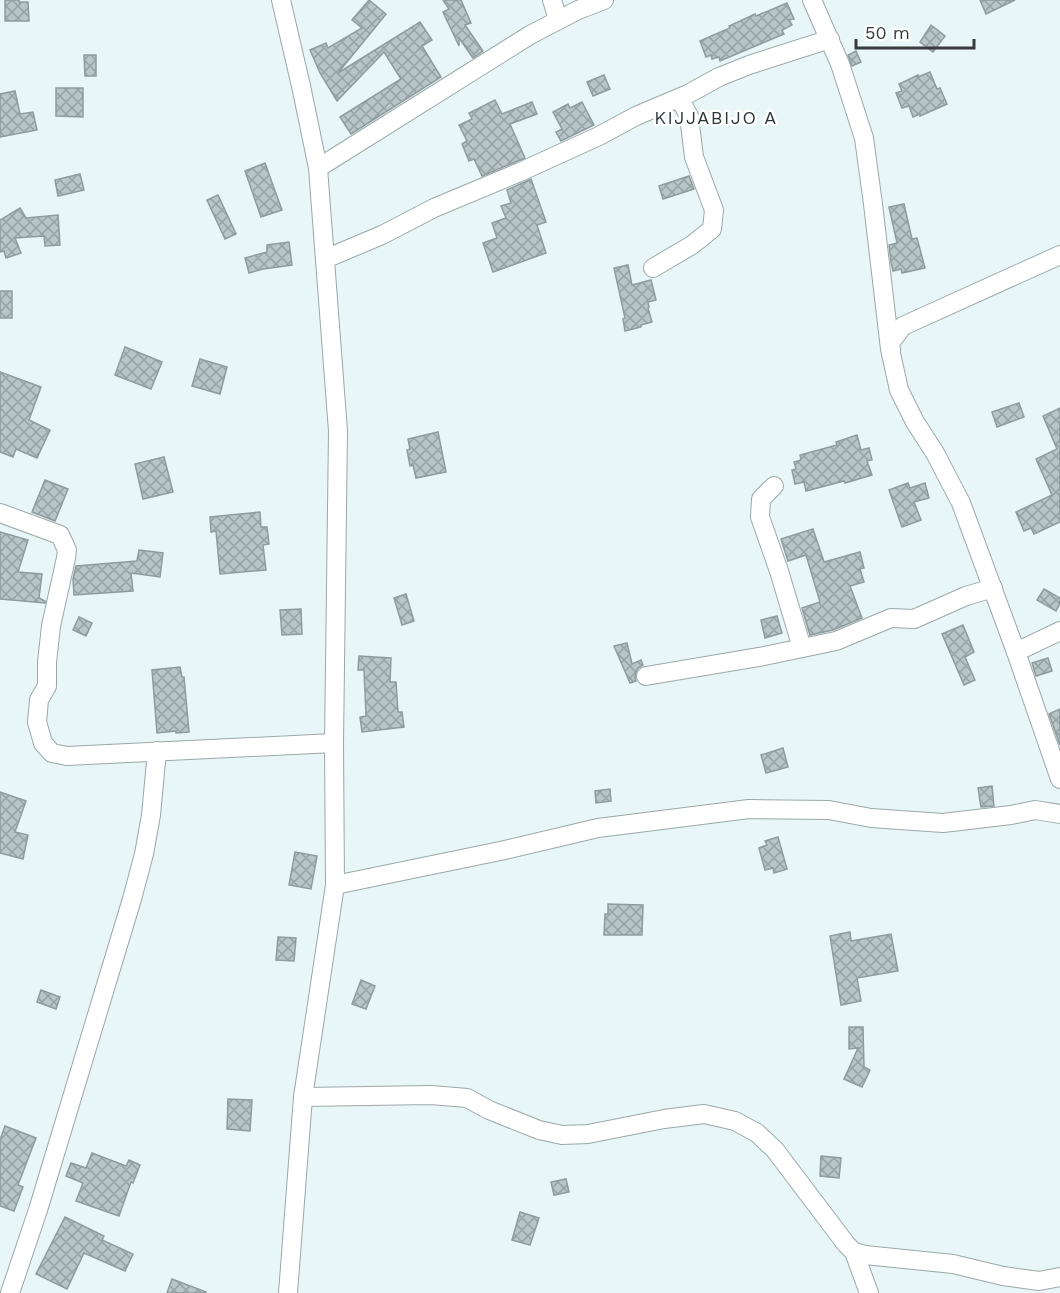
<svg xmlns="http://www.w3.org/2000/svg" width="1060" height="1293" viewBox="0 0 1060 1293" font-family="'Work Sans',sans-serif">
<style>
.building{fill:url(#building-cross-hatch);stroke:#8f9c9d;stroke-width:1.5}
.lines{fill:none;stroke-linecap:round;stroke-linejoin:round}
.minor-casing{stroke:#9aa8a8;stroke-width:20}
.minor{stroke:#fff;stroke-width:18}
.labels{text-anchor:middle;stroke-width:5;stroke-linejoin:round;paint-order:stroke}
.quarter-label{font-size:18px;letter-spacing:1.5px;fill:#2c3738;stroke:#fff}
</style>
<defs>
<pattern id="building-cross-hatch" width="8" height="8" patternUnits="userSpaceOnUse" patternTransform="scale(1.5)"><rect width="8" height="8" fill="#b7c5c6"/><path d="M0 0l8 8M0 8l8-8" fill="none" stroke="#96a1a2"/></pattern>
</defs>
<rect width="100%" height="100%" fill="#e8f6f7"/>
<!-- building -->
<g class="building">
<polygon points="5,0 19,0 19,2 28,2 29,21 5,21"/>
<polygon points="369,0 386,14 338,73 420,22 432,40 422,46 441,77 351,134 340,117 401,79 384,52 337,101 320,73 310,50 326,43 328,48 362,28 352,20"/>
<polygon points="443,0 461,0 471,23 465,25 483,51 473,58 459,38 459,46 443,12 449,9"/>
<polygon points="980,0 1015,0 986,14"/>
<polygon points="787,3 794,19 789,20 792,25 782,30 784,34 720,61 719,57 712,59 711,55 706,57 700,41 730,28 729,26 755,14 756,16"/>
<polygon points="931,25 945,36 933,52 920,42"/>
<polygon points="856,51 861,62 852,66 848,55"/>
<polygon points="84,55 96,55 96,76 85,76"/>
<polygon points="930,72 937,89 940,88 947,104 920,116 920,114 913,117 909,106 902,108 896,93 902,91 899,84 918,75 918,77"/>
<polygon points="604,75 610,89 593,96 587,82"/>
<polygon points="56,88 83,88 83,117 56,116"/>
<polygon points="15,91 20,114 33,112 37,130 0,137 0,94"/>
<polygon points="495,100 502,114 532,102 537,114 510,124 525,158 482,176 474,159 469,161 462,144 467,141 459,125 472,119 469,113"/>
<polygon points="582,102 594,125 561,141 556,132 562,129 553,112 568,104 570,108"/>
<polygon points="265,163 282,210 261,217 245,171"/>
<polygon points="80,174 84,190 58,196 55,180"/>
<polygon points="689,176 694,189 663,199 659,186"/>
<polygon points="531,179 546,222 537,225 546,253 493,272 483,243 497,238 492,223 506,218 501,206 511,203 507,190"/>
<polygon points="218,195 236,234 225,239 207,200"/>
<polygon points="904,204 912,239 917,238 925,268 902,273 901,269 893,271 891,262 889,245 897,243 889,207"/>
<polygon points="20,208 26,218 58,215 60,245 45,246 44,236 15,238 21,253 6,258 4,251 0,252 0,220"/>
<polygon points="289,242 292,265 263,269 249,273 245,258 267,252 267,245"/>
<polygon points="628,265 632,285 651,280 656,300 648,302 649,307 648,308 652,322 641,325 641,327 625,331 623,319 625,318 614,268"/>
<rect x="0" y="291" width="12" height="27"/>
<polygon points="125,347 162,362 151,389 115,375"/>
<polygon points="200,359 227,367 220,394 192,386"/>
<polygon points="0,372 41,387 29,420 50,430 37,458 16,449 13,457 0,452"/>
<polygon points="1019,403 1024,417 997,427 992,412"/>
<polygon points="1060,408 1060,522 1034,534 1031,528 1024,531 1016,512 1052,495 1036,459 1057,449 1043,416"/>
<polygon points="438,432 446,472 416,478 413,465 410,466 407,450 410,449 408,439"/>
<polygon points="857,435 861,450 869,448 872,460 867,461 872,475 845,483 844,481 806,491 804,482 795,484 792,470 796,469 794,462 801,460 800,455 837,445 836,442"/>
<polygon points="164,457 173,492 143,499 135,464"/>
<polygon points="45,480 68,489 55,521 32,512"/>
<polygon points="908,483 910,488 925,483 929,498 914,502 921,520 902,527 889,490"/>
<polygon points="260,512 261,527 267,527 269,544 263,545 266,570 220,574 216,531 211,532 210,517"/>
<polygon points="813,529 824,562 860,552 864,568 860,569 864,582 850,586 862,618 833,630 810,635 802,608 820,602 806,555 788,561 781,539"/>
<polygon points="0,532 28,540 18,572 42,574 39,598 45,601 45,603 0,599"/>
<polygon points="139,550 163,553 160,577 131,573 133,591 74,595 73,579 76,566 137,561"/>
<polygon points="1044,589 1060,598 1060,603 1056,611 1037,600"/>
<polygon points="406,594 414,621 402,625 394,598"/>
<polygon points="301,609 302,634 282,635 280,610"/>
<polygon points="777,616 782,633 765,638 761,620"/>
<polygon points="79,617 92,623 86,636 73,630"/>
<polygon points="963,625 974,652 965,657 975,680 964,685 942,634"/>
<polygon points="627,643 632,664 641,660 643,665 638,668 636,672 635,677 636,681 630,683 614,646"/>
<polygon points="359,656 391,658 390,682 396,682 398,712 402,712 404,727 362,732 360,717 366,716 364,670 358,670"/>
<polygon points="1048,658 1052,671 1036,676 1032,663"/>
<polygon points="180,667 182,677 184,677 189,732 176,733 176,731 157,733 152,670"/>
<polygon points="1060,709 1060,745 1049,714"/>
<polygon points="783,748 788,767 766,773 761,755"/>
<polygon points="992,786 994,806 981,807 978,788"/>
<polygon points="610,789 611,801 596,803 595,791"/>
<polygon points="0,792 26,801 15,832 28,835 23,859 0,853"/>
<polygon points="778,837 787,869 774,873 773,868 765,870 759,848 767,845 765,841"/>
<polygon points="295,852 317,856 311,889 289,885"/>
<polygon points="608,904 643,905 642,935 604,935 605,914 608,914"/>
<polygon points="850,932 851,941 891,934 898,971 857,978 861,1001 841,1005 830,936"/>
<polygon points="278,937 296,938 294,961 276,960"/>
<polygon points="361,980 375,986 366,1009 352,1004"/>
<polygon points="41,990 60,997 56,1009 37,1002"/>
<polygon points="849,1027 863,1027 864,1067 870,1070 862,1087 844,1079 858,1048 849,1049"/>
<polygon points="228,1099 252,1100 250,1131 227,1129"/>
<polygon points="5,1126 36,1138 18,1185 23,1187 14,1211 0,1206 0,1140"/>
<polygon points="92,1153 126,1166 129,1160 140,1165 133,1183 131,1182 119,1216 76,1201 83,1183 66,1176 71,1163 86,1168"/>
<polygon points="821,1156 841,1158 839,1178 820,1176"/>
<polygon points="566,1179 569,1192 554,1195 551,1182"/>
<polygon points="520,1212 539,1218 530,1245 512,1240"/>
<polygon points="65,1217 104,1236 102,1240 133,1254 125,1271 84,1253 67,1289 36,1274"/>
<polygon points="172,1279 206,1292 206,1293 167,1293"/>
</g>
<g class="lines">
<defs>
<g id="minor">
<polyline points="281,0 301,86 318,168 338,431 334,743 335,885 303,1097 288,1293"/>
<polyline points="552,0 558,20"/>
<polyline points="812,0 840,64 864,138 873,204 890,349 899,390 915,422 935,453 961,503 1016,652 1060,779"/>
<polyline points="318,168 530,35 578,10 604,0"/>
<polyline points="325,259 382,235 434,208 520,172 599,136 636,116 688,94 719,77 749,65 830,39"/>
<polyline points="653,268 692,245 712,229 714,210 694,157 689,116 679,98"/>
<polyline points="891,350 890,343 903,326 1060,255"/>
<polyline points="774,486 761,499 760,517 779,571 802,648"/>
<polyline points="0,513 60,535 67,550 66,558 51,626 47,662 47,686 39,700 37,722 43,743 52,753 67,756 334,743"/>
<polyline points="1016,652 1060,631"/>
<polyline points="646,676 764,656 836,641 891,618 914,619 966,596 993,588"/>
<polyline points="335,885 505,850 598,828 749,809 829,810 871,818 943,823 1011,815 1035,810 1060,814"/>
<polyline points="303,1097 431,1095 467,1098 489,1110 539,1130 562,1135 588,1134 664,1119 704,1114 735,1121 757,1133 775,1150 846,1244 854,1252 865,1255 953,1264 1003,1276 1039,1281 1060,1277"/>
<polyline points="854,1252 869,1293"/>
<polyline points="10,1293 38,1210 132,899 144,854 151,815 157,751"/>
</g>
</defs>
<!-- minor casing -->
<use href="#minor" class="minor-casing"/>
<!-- minor -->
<use href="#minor" class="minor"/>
</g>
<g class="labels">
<!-- quarter labels -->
<g class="quarter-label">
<text x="716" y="124">KIJJABIJO A</text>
</g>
</g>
<!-- scale -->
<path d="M856 39v9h118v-9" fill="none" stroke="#363c3c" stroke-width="3"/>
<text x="865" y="39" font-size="18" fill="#363c3c" stroke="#ffffff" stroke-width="4.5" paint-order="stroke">50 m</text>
</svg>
